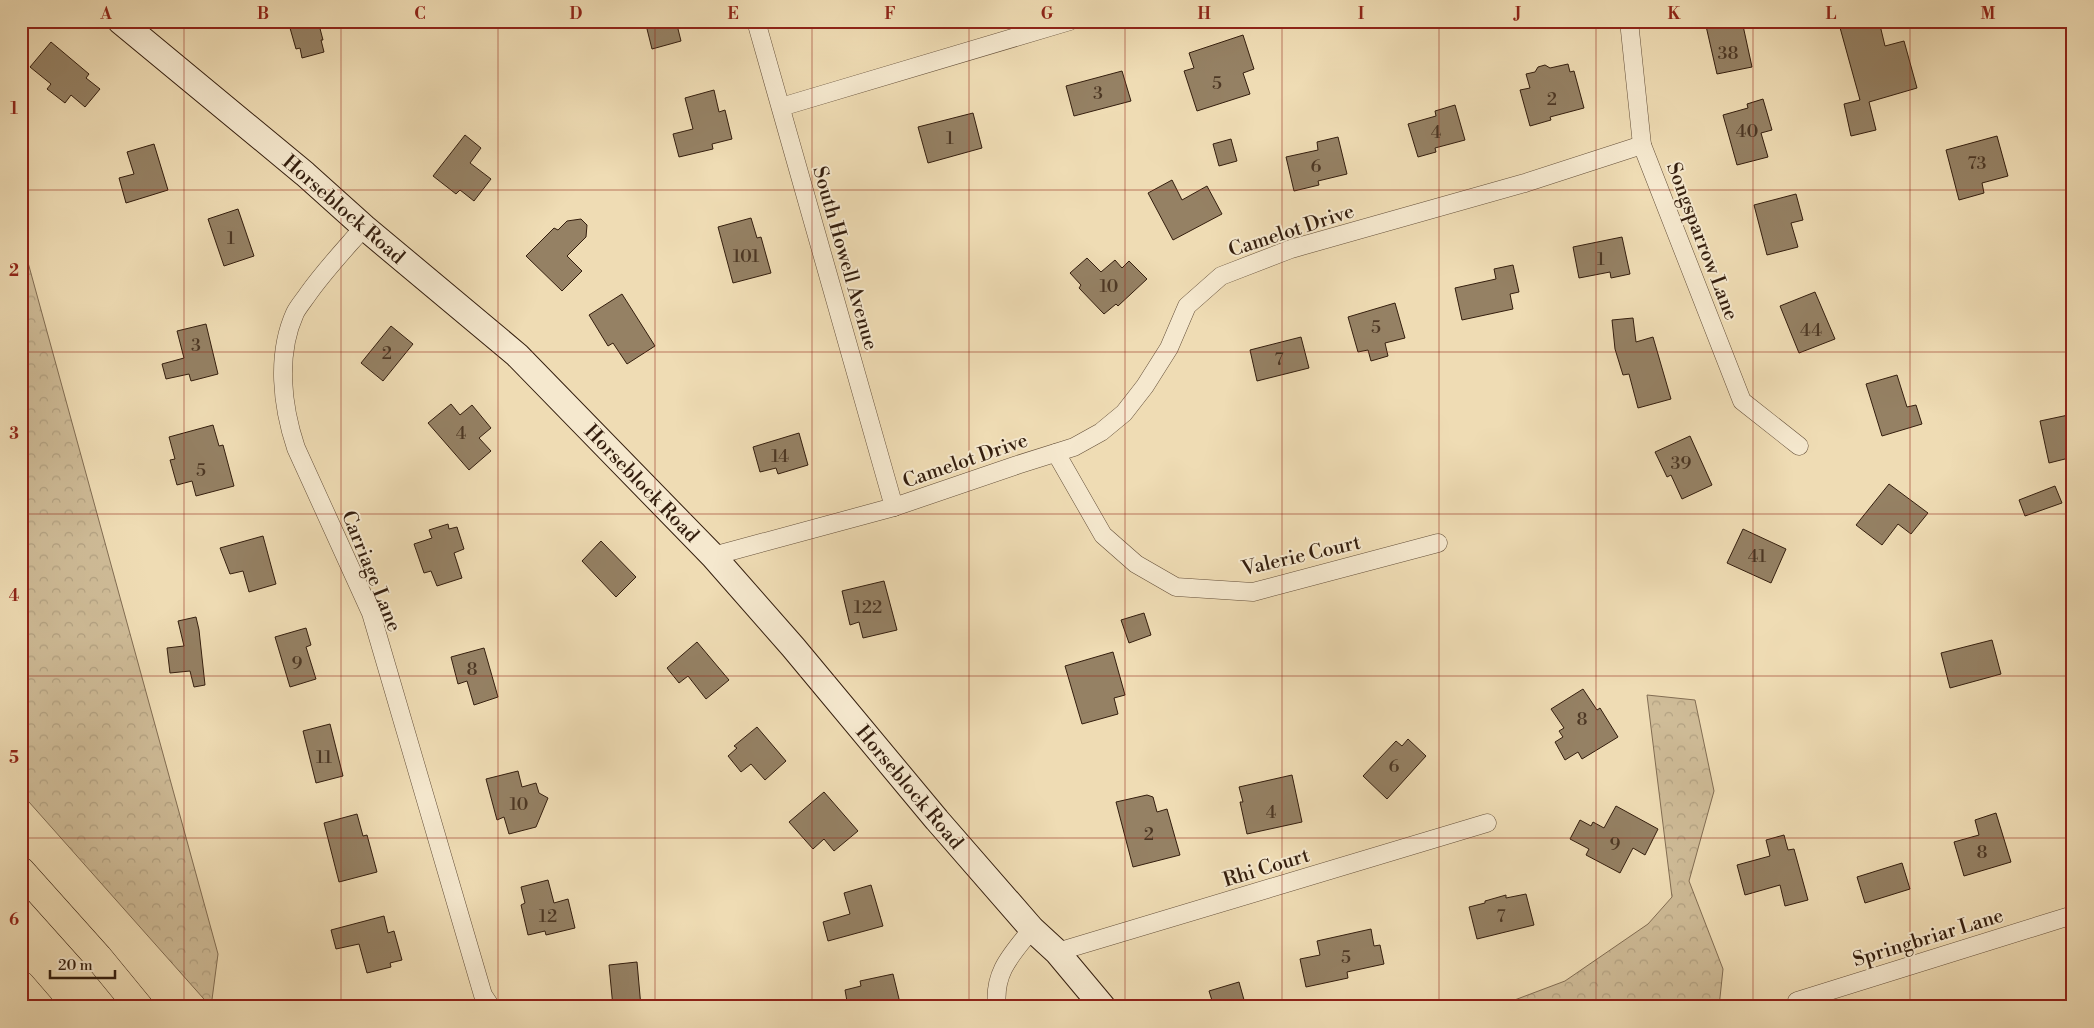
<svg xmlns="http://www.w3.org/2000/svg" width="2094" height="1028" viewBox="0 0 2094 1028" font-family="'Libre Bodoni',serif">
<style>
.forest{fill:url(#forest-crowns);stroke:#826d53}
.building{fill:#958164;stroke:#341e0e}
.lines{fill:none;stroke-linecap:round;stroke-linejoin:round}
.street-casing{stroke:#634e38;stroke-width:19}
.secondary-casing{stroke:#341e0e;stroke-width:27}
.highway-casing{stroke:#341e0e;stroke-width:29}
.street{stroke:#f5e8ce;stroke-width:18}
.secondary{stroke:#f5e8ce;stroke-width:25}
.highway{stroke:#efdcb4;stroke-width:28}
.grid{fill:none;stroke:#8f2418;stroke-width:1;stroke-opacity:0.55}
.labels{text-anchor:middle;stroke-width:4;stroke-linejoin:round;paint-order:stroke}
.number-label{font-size:18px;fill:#4c3724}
.street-label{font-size:20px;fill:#341e0e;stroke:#f5e8ce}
.neatline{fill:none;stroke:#8f2418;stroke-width:2}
.grid-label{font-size:16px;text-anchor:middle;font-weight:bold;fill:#8f2418}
</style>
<defs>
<pattern id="forest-crowns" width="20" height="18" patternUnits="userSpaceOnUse" patternTransform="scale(1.25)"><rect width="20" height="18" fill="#cfbc98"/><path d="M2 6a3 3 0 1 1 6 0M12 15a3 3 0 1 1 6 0" fill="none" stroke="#b2a182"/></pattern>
</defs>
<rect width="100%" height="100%" fill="#efdcb4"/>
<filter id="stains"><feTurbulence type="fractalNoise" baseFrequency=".004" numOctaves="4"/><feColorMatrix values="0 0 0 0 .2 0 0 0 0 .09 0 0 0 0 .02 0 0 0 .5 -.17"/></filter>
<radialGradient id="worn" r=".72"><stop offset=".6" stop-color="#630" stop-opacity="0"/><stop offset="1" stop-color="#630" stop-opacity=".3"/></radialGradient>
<!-- forest -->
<g class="forest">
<polygon points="21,237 218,954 211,1007 21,793"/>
<polygon points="1647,695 1695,700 1714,791 1689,881 1723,969 1719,1007 1496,1007 1565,981 1648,924 1672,897"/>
</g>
<!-- building -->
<g class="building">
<polygon points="288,21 318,21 323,40 321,40 324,52 302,58 300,48 296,49"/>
<polygon points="645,21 676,21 681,41 652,49"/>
<polygon points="1728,21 1742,21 1752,67 1717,74 1706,26"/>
<polygon points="1850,21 1879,21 1885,46 1904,41 1917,88 1869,102 1876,130 1851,136 1844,104 1860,100 1839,24"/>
<polygon points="1243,35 1254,69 1243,73 1250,94 1197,111 1184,71 1194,68 1189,53"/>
<polygon points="51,42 89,74 86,78 100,89 85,107 71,95 65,103 47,89 51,84 30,67"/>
<polygon points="1568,64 1570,72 1574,71 1584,108 1550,117 1551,120 1530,126 1520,90 1530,88 1526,74 1535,72 1538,67 1545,65 1550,68"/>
<polygon points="1122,71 1131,101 1074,116 1066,86"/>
<polygon points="714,90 719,112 725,110 732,139 712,144 713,149 679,157 673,134 693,129 685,98"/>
<polygon points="1763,99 1772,130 1761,133 1768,157 1737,165 1723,115 1748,108 1747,104"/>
<polygon points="1455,105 1465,140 1435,148 1436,152 1418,157 1408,124 1436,116 1435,111"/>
<polygon points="973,113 982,148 928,163 918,127"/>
<polygon points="465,135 481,148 470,163 491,179 474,201 460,190 456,194 433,176"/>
<polygon points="1997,136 2008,176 1982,183 1984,193 1959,200 1946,150"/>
<polygon points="1338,137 1347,174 1318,181 1319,185 1294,191 1286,157 1318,150 1317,142"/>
<polygon points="1231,139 1237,161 1219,166 1213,144"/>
<polygon points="154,144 168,190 126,203 119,178 134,174 127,152"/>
<polygon points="1172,180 1182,200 1207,186 1222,214 1173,240 1148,193"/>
<polygon points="1796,194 1803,220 1791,223 1798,247 1767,255 1754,205"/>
<polygon points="238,209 254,256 224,266 208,219"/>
<polygon points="751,218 757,238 761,237 771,273 733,283 718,227"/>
<polygon points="581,219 587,225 586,237 567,256 582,271 562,291 526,256 554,228 558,230 567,221"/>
<polygon points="1622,237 1630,274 1611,278 1610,272 1579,278 1573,247"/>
<polygon points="1087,258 1101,272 1115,260 1122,268 1129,261 1147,279 1118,306 1116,304 1104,314 1079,288 1081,285 1070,273"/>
<polygon points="1513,265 1519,292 1510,294 1513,309 1462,320 1455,288 1496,279 1494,269"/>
<polygon points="1815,292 1835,339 1799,353 1780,306"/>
<polygon points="622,294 655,346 627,364 613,343 608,346 589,315"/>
<polygon points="1395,303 1405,338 1385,343 1388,356 1371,361 1368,350 1358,352 1348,317"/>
<polygon points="1633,318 1636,342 1653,337 1671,399 1638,408 1629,374 1623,375 1615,349 1612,320"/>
<polygon points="206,324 218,374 191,381 189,374 166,379 162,364 184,358 177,331"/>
<polygon points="391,326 413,344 383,381 361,363"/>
<polygon points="1301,337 1309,368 1257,381 1250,350"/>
<polygon points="1897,375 1907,407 1916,405 1922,424 1882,436 1866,384"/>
<polygon points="451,404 460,415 472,405 491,428 479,438 491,451 469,470 428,423"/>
<polygon points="2073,414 2073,457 2049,463 2040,421"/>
<polygon points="213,425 219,446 223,445 234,486 196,496 192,481 177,485 170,460 175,459 169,437"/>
<polygon points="799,433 808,465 778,474 776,468 760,472 753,447"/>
<polygon points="1690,436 1712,485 1682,499 1671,475 1667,477 1655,452"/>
<polygon points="1889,484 1928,513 1911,534 1898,524 1882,545 1856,525"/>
<polygon points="2055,486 2062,503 2025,516 2019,500"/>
<polygon points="448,524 449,529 457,527 464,549 454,553 462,578 437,586 431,571 424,573 414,544 432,538 429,530"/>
<polygon points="1743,529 1786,549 1771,583 1727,563"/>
<polygon points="263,536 276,584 249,592 243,571 230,574 220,548"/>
<polygon points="601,541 636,577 616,597 582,561"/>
<polygon points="884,581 897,630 863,638 859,622 850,625 842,591"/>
<polygon points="1144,613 1151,635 1129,643 1121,620"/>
<polygon points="196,617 199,630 205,685 194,687 190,671 170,673 167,648 184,646 178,621"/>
<polygon points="306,628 311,645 306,647 316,679 290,687 275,637"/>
<polygon points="1992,640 2001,674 1950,688 1941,653"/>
<polygon points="697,642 729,680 706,699 688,676 679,683 667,668"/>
<polygon points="484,648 498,697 474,705 467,681 458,684 451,657"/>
<polygon points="1113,652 1125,695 1114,698 1118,714 1082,724 1065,666"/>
<polygon points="1583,689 1597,710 1600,708 1618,737 1582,759 1578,752 1565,760 1555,742 1563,737 1559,731 1564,728 1551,709"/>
<polygon points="330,724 343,776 316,783 303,731"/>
<polygon points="757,727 786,761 765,780 751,764 741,772 728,756 737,748 734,746"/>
<polygon points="1408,739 1426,756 1387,799 1363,776 1396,741 1402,746"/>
<polygon points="518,771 522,787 536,783 539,793 548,798 536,827 509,834 504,817 497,820 486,779"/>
<polygon points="1292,775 1302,822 1247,834 1240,802 1243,802 1239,787"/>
<polygon points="824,792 858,831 834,851 824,839 813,849 789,822"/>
<polygon points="1147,795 1153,797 1157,812 1167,809 1180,855 1133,867 1116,802"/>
<polygon points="1616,806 1658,829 1645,855 1633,848 1620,873 1586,855 1589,849 1570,839 1580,820 1591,826 1593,822 1604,828"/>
<polygon points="1996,813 2011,862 1964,876 1954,842 1979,835 1975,820"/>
<polygon points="357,814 363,836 367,835 377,872 339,882 324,823"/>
<polygon points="1784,835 1788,850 1794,849 1808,900 1785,906 1780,885 1745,895 1737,865 1770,856 1766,840"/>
<polygon points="1902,863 1910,889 1865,903 1857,877"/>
<polygon points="548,880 554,903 568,899 575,928 546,935 545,931 528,935 521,905 525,903 521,887"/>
<polygon points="871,885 883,926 828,941 823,922 850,914 844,893"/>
<polygon points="1526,894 1534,925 1477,939 1469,907 1485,903 1485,901 1506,895 1506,898"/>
<polygon points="384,916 388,933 394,931 402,960 390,963 391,967 367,973 359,944 336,949 331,930"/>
<polygon points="1371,929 1374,946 1380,945 1384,964 1347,972 1348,978 1306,987 1300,959 1320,955 1317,941"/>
<polygon points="637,962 641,1007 613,1007 609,965"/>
<polygon points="893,974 900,1003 895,1004 895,1007 848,1007 845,990 861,986 860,981"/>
<polygon points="1239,982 1246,1007 1214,1007 1209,991"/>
</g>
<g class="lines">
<defs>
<g id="street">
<polyline points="756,21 894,507"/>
<polyline points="1629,21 1642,145 1742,401 1799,446"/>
<polyline points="781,107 1070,21"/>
<path d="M364,227C345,249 325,270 308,294C304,300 298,307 295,313C276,355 282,406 296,448L371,613L483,995L491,1007"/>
<polyline points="1056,453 1103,535 1136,564 1176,587 1253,592 1438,543"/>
<polyline points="713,556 894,507 1017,465 1074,447 1101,432 1124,413 1145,386 1169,348 1187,306 1221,276 1291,249 1525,183 1642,145"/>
<polyline points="1057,952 1487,823"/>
<polyline points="1797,1001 2073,915"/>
<path d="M997,1007C993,972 1012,954 1032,929"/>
</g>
<polyline id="secondary" points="120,21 305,174 364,227 517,355 713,556 793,647 937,820 1032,929 1057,952 1103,1007"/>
<g id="highway">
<polyline points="21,871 98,957 139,1007"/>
<polyline points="21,985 40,1007"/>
</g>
</defs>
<!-- street casing -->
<use href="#street" class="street-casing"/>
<!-- secondary casing -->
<use href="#secondary" class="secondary-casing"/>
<!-- highway casing -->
<use href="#highway" class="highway-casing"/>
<!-- street -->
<use href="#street" class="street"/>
<!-- secondary -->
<use href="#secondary" class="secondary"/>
<!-- highway -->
<use href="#highway" class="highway"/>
</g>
<!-- grid -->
<path class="grid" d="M184,21V1007M341,21V1007M498,21V1007M655,21V1007M812,21V1007M969,21V1007M1125,21V1007M1282,21V1007M1439,21V1007M1596,21V1007M1753,21V1007M1910,21V1007M21,190H2073M21,352H2073M21,514H2073M21,676H2073M21,838H2073"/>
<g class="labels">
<!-- number labels -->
<g class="number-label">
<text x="1728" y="59">38</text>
<text x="1217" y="89">5</text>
<text x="1098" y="99">3</text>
<text x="1552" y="105">2</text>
<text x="1747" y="137">40</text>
<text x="1436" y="138">4</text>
<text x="950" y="144">1</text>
<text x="1977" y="169">73</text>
<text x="1316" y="172">6</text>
<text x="231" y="244">1</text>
<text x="746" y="262">101</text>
<text x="1601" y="265">1</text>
<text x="1109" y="292">10</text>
<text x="1376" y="333">5</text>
<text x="1811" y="336">44</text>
<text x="196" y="351">3</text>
<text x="387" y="359">2</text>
<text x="1279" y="365">7</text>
<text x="461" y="439">4</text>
<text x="780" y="462">14</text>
<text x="1681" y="469">39</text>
<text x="201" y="476">5</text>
<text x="1757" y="562">41</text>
<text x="868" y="613">122</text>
<text x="297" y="669">9</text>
<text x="472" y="675">8</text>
<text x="1582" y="725">8</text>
<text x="324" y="763">11</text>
<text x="1394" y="772">6</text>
<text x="519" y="810">10</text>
<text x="1271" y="818">4</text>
<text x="1149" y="840">2</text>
<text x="1615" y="850">9</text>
<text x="1982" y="858">8</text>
<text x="548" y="922">12</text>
<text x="1501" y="922">7</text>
<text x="1346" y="963">5</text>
</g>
<!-- street labels -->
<g class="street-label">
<text transform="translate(344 209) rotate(41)" y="7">Horseblock Road</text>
<text transform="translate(1291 230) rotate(-18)" y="7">Camelot Drive</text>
<text transform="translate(1703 241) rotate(69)" y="7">Songsparrow Lane</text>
<text transform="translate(846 258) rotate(74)" y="7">South Howell Avenue</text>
<text transform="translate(965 460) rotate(-19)" y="7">Camelot Drive</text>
<text transform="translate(642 483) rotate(46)" y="7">Horseblock Road</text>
<text transform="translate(1301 555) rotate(-13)" y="7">Valerie Court</text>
<text transform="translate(372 571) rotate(68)" y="7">Carriage Lane</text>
<text transform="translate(910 787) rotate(50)" y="7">Horseblock Road</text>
<text transform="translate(1266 867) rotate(-17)" y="7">Rhi Court</text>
<text transform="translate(1928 937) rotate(-17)" y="7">Springbriar Lane</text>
</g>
</g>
<!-- margin -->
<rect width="2094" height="1028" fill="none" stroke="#efdcb4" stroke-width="55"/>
<!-- scale -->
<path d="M50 970v8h65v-8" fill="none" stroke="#341e0e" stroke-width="2.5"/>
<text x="58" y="970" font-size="15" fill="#341e0e" stroke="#f5e8ce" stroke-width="4" paint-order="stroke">20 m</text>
<rect x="28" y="28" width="2038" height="972" class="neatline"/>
<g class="grid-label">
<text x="106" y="19">A</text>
<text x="263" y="19">B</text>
<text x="420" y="19">C</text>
<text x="576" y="19">D</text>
<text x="733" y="19">E</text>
<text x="890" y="19">F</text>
<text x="1047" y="19">G</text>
<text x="1204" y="19">H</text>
<text x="1361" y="19">I</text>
<text x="1518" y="19">J</text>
<text x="1674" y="19">K</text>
<text x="1831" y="19">L</text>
<text x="1988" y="19">M</text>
<text x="14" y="114">1</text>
<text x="14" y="276">2</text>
<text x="14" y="439">3</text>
<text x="14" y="601">4</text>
<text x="14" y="763">5</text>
<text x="14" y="925">6</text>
</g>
<rect width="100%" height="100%" filter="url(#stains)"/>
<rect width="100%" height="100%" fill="url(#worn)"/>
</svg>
